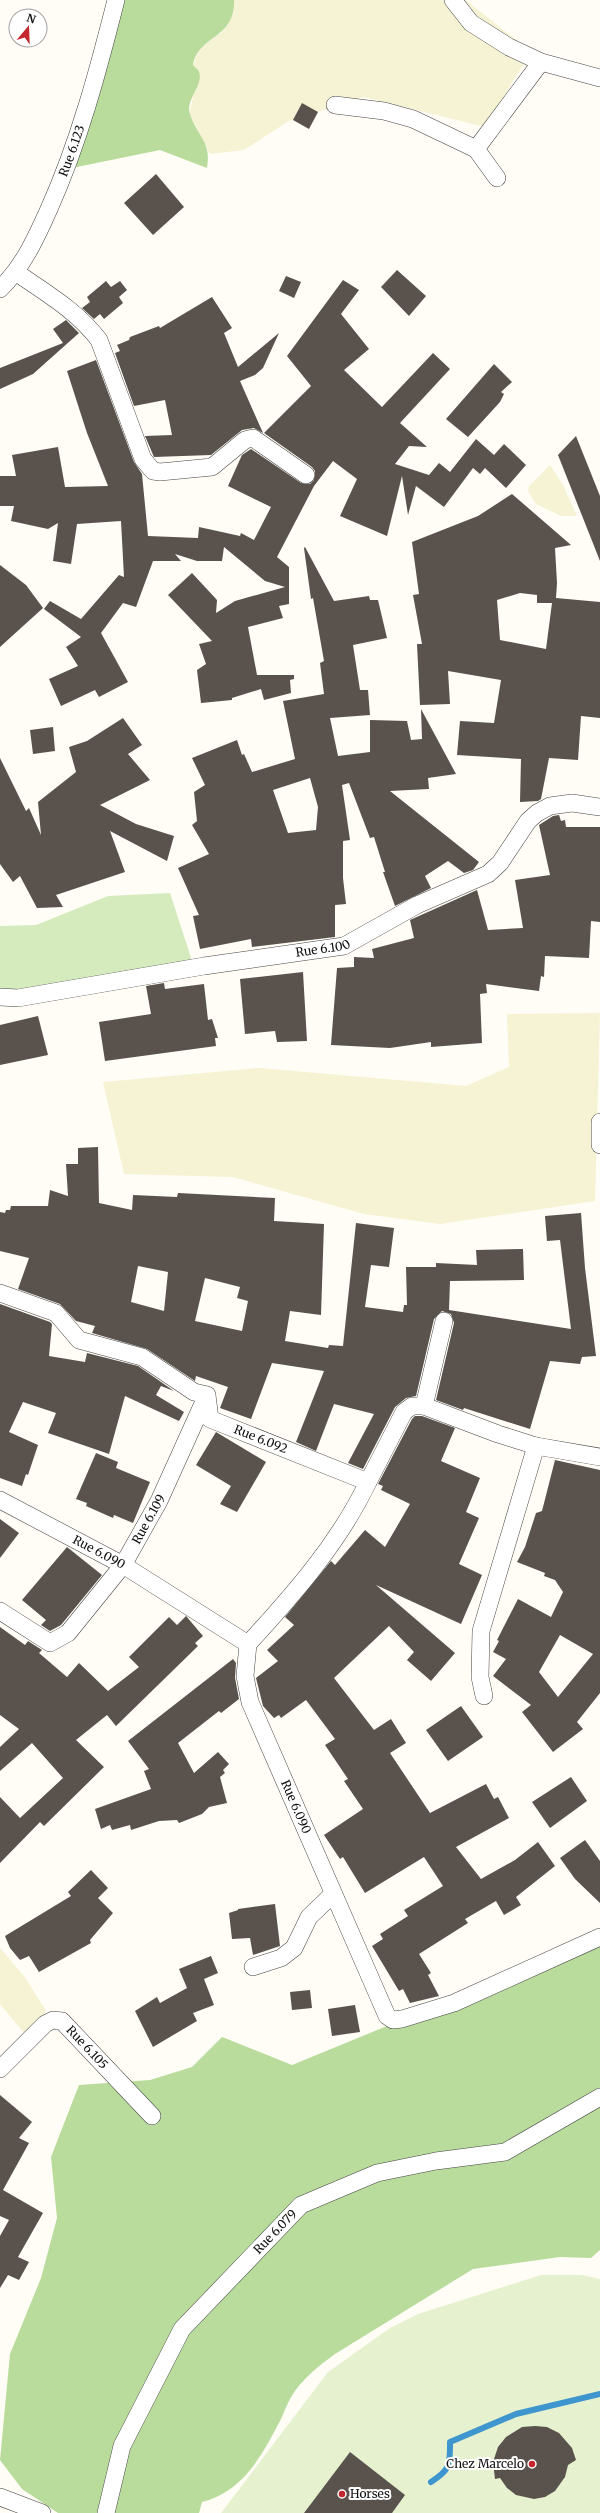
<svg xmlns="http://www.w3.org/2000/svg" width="600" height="2513" viewBox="0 0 600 2513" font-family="Merriweather,serif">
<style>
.farmland{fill:#f6f3d4}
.green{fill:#d5ebbd}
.forest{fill:#b9dc9c}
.pitch{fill:#e6f2cf}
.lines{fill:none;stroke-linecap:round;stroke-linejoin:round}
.stream{stroke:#3f96cf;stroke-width:6}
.building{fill:#5a524d;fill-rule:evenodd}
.street-casing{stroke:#444;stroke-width:18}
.street{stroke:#fff;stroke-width:17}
.poi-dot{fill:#c4262e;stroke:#fff;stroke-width:1.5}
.labels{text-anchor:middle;stroke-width:4;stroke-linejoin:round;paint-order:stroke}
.street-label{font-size:12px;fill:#111;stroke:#fff}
.poi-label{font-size:12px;fill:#111;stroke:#fff;text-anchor:end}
</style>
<rect width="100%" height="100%" fill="#fffdf5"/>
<!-- farmland -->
<g class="farmland">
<polygon points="234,0 466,0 531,52 485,127 364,97 289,121 244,150 210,154 189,113 195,90 193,65 200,48 222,32 229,23"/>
<polygon points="550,465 563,485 577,516 561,516 536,504 528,491 529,486"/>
<polygon points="600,1013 595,1201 440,1224 364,1214 233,1177 124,1174 103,1082 260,1068 466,1086 509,1067 507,1014"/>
<polygon points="0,1948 24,1976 46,2011 40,2022 24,2033 0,2004"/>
</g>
<!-- green -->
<polygon class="green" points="170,893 193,964 13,993 0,991 0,926 36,925 108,896"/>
<!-- forest -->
<g class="forest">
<path d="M116,0H234C235,40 199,34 193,65C195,68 198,69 199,72C204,85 185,100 190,114C197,136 212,142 207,168L160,150L67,169Z"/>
<path d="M600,1945V2250L591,2258L560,2257L473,2269L335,2354C320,2365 306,2376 295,2391C289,2399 285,2410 281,2419C262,2455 244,2491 202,2502L199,2513H58L22,2489L0,2460L10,2354L41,2278L57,2218L51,2157L79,2085L150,2080L192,2067L222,2037L292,2065L577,1948Z"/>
</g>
<!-- pitch -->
<polygon class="pitch" points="541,2275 582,2275 600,2279 600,2513 221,2513 328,2372 390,2328 418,2314"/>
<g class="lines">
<!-- stream -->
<path class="stream" d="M431,2482C451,2469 450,2465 450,2442L516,2414L600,2394"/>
</g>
<!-- building -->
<g class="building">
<polygon points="302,103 318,112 309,129 293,120"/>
<polygon points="156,174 184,207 153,235 124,203"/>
<polygon points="397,270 426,296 409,316 381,287"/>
<polygon points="286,276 301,282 294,298 279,291"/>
<polygon points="343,280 359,290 341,314 369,349 344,370 382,407 433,353 450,369 400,423 427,447 409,446 395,464 429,475 439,463 450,472 476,439 494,455 504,444 526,465 506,488 485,468 480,474 473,468 444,507 416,486 408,515 402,476 387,536 340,516 357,479 333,461 314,486 277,557 289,567 289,604 279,606 283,618 248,627 257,675 294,675 294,679 290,680 291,693 264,700 261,689 232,698 232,700 201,703 197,670 206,664 199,644 212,641 168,595 192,573 217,600 216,613 235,601 285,587 265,581 224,547 222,561 197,561 175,554 181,561 153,561 136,607 123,603 101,633 128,682 99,697 95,690 61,706 49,679 78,666 66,647 81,637 44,609 50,601 81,619 119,575 124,577 121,521 77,524 71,564 53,561 58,523 48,529 11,521 14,506 0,506 0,476 16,476 12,455 58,447 65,487 108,486 87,433 67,371 96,360 134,462 142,474 148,536 198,538 199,527 240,536 241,533 254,540 271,507 228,486 242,455 251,449 301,483 310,484 314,480 315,471 312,467 264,433 311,386 287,356"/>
<polygon points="106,281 111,287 120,281 127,290 119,297 123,303 104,319 100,314 94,319 82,308 90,302 87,297"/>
<polygon points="212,297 232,328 224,333 238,367 279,333 263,368 255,375 240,381 263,433 254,428 242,430 211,455 154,457 145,436 172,435 165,400 134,406 115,353 120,351 117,345 129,340 130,337 159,326 160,328"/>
<polygon points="66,320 79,333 33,374 0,389 0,368 63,343 53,329"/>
<polygon points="494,364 512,382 501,392 504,394 500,402 468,437 446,419"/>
<polygon points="576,436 600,496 600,561 558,455"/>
<path d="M512,494L571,545L555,548L557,583L556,598L600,602V718L581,716L578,760L549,758L541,799L538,801L520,802L521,759L457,755L460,721L494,723L501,680L448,671L450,704L420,705L417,644H422L413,595L419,594L412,542L478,516ZM520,593L537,595V603H552L546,649L500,640L497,600Z"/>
<path d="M305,547L334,601L369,596L370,600H378L387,638L353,645L360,690H368L370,715L330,718L338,756L370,752V720L407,721L411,740L422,739L421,709L456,774L428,778L429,789L390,791L479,862L473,870L464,873L448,861L425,876L431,888L395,906L383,872H385L374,837L370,838L349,783L342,785L350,840L343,841V878L346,904L335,905V937L252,947L251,939L200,949L193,916L199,915L178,868L209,854L192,825L197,821L194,792L205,785L192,758L237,740L242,755L244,754L252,772L295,759L283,701L324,694L320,663L324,661L313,598L311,599L304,548ZM310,778L318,807L316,830L288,833L273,790Z"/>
<polygon points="0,565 26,585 43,608 0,647"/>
<polygon points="123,718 142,745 128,754 150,780 100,805 136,824 174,836 167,861 110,831 125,872 56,895 63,907 37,908 20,876 13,882 0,864 0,758 26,811 29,808 41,835 38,802 76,772 69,747 87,741"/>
<polygon points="53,727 55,751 33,754 30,730"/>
<polygon points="559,815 561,821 565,820 566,827 600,827 600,922 591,921 589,958 545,956 544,977 541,976 539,991 486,984 487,993 480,994 482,1043 431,1047 431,1042 390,1048 331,1045 337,968 354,967 354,957 374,958 372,949 414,938 410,920 477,890 488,930 523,928 515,880 550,875 539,825 553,816"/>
<polygon points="303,972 307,1041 277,1042 275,1031 245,1034 240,979"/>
<polygon points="164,983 165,989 204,984 208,1020 212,1019 218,1038 215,1038 216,1046 105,1061 99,1022 151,1014 146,986"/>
<polygon points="38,1016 48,1055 0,1065 0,1025"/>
<path d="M98,1147L99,1203L132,1210L133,1195L177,1197L178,1193L275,1198L274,1221L324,1224L321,1315L290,1311L285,1341L328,1348L329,1345L343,1346L356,1223L394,1228L389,1267L371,1265L365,1307L403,1312L404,1305H407L406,1267H436V1263L477,1265L476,1250L523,1249L524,1280L450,1281L449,1310L571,1329L560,1240L547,1241L545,1216L581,1213L585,1268L596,1356L582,1357L580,1364L550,1361L530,1429L464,1408L463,1410L436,1400L454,1323L451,1314L442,1311L434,1319L416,1396L406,1398L395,1407L363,1469L348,1463L374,1414L334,1404L316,1451L296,1442L324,1371L272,1363L251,1419L220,1408L228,1387L196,1376L195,1381L147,1349L92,1333L95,1326L76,1321L60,1304L18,1289L29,1258L0,1251V1212L5,1213L6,1210H10L11,1206H48L50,1190L68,1196L66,1164H78V1148ZM138,1266L168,1272L164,1311L131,1302ZM205,1278L240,1287L237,1298L248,1301L242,1331L195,1321Z"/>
<polygon points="0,1304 50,1322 52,1324 49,1356 85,1362 87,1353 138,1366 174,1391 161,1386 156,1395 184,1412 179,1421 125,1396 109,1454 48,1433 56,1413 23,1402 9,1432 38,1445 28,1475 26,1474 22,1486 0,1478"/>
<polygon points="415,1416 422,1416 455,1428 441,1461 480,1478 466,1512 479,1518 459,1564 482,1575 461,1624 376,1585 455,1653 431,1681 407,1660 414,1652 389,1626 334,1678 374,1730 391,1719 406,1743 390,1753 430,1813 486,1784 494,1799 498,1797 509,1818 456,1847 481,1879 515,1860 538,1842 555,1866 516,1897 521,1905 504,1915 496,1901 465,1919 468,1923 419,1954 431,1973 428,1975 439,1996 410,2003 403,1989 399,1991 372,1946 383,1939 380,1934 408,1916 404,1910 443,1886 424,1857 365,1893 343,1857 340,1859 324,1835 363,1809 344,1781 348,1779 325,1745 335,1739 306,1700 281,1718 279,1715 274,1718 263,1706 256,1678 278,1661 267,1650 294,1625 285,1617 331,1561 335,1565 365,1530 385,1547 410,1504 381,1490 383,1486 378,1484 412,1419"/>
<polygon points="216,1432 266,1462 237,1512 220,1504 231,1486 196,1465"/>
<polygon points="96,1453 118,1462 116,1468 150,1482 133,1523 114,1515 113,1518 86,1506 87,1503 76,1499"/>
<path d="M555,1460L600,1470V1693L577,1722L583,1729L553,1752L522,1712L531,1705L493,1676L506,1659L493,1652L499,1641L497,1640L518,1599L551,1617L563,1592L555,1580L544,1576L545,1573L517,1562L525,1547L536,1513L542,1511ZM560,1635L593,1654L558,1697L539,1672Z"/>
<polygon points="0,1519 19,1533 0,1558"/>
<polygon points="67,1547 102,1575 61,1625 50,1631 41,1625 46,1620 22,1600"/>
<polygon points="186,1616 203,1636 195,1643 198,1646 116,1726 107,1715 76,1740 104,1767 44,1826 40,1822 0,1863 0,1797 20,1818 63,1778 32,1743 0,1771 0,1747 19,1729 0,1715 0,1627 25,1645 28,1641 42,1650 39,1653 67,1677 79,1663 108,1691 139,1667 129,1657 169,1617 177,1625"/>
<polygon points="233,1659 236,1663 235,1678 239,1699 221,1713 219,1711 178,1743 194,1773 218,1752 229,1764 223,1770 225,1773 220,1777 227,1803 209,1807 202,1814 179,1823 177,1820 159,1821 131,1830 130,1825 112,1830 110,1825 101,1829 95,1809 151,1789 144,1771 149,1769 128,1741"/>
<polygon points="461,1706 483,1737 448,1761 426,1730"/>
<polygon points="571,1777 587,1801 550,1828 532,1802"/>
<polygon points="585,1840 600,1861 600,1903 575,1879 560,1858"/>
<polygon points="91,1870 108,1888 98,1898 113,1913 90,1940 91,1943 39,1972 29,1956 20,1960 10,1948 5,1936 71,1896 68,1892"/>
<polygon points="275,1904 280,1946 253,1955 250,1938 232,1939 229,1913 238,1910 238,1909"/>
<polygon points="211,1956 218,1973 204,1979 214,2005 193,2013 197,2021 153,2047 135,2011 157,1997 160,2003 187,1988 179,1969"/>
<polygon points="310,1990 312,2008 292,2010 290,1992"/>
<polygon points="355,2005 360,2032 332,2036 328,2009"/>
<polygon points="0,2095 32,2122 19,2138 29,2143 3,2190 43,2213 18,2257 29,2262 19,2280 8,2275 0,2288 0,2236 9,2220 0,2216"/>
<polygon points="535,2426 547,2427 559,2433 572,2448 576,2460 568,2465 565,2477 555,2491 545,2497 534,2499 516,2495 507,2488 500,2478 495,2479 493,2462 498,2447 506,2437 522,2427"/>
<polygon points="350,2452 405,2495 392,2513 304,2513"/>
</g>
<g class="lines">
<defs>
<g id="street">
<polyline points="453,0 471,23 509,47 541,62 600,78"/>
<polyline points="335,105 384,111 413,119 476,149 497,178"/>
<polyline points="476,149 541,62"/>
<path d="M17,273C46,293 77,311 99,340L143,459L153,471L160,472L212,467L245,440L253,438L306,475"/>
<path id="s1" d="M0,289C23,267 36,238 49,209C79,142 98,71 116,0"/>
<path id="s2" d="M0,997L18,998L204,966L344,946L417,905L488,874L500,863L528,821L537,813L550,806L572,803L600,807"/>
<polyline points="600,1122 600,1145"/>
<path id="s3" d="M0,1293L56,1313L79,1340L142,1357L194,1392L207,1395L210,1419L368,1482C339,1543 293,1595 248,1644"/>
<polyline points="424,1406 444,1321"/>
<polyline points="368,1482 404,1412 412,1406 424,1406 498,1434 536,1446 600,1457"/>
<path id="s4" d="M0,1500L123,1565L248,1644L245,1676L250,1702L387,2016L393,2020L402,2019L454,2003L600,1937"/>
<path id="s5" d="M0,1611L50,1643L68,1633L123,1565L159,1501L206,1397"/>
<polyline points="484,1696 480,1677 481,1631 536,1446"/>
<polyline points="253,1967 281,1958 294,1948 309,1917 333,1894"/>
<path id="s6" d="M0,2069L45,2024L53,2020L62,2021L152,2116"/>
<polyline points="0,2497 42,2513"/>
<path id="s7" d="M106,2513L122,2446L182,2329L301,2205L377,2173L436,2161L505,2152L600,2097"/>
</g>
</defs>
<!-- street casing -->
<use href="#street" class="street-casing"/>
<!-- street -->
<use href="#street" class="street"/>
</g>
<!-- markers -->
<g class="poi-dot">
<circle cx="532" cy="2464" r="4"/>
<circle cx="342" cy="2494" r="4"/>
</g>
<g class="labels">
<!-- street labels -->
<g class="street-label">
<text dy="4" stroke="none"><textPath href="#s1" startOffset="157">Rue 6.123</textPath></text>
<text dy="4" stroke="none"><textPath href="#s2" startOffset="327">Rue 6.100</textPath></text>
<text dy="4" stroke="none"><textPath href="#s3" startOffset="315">Rue 6.092</textPath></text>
<text dy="4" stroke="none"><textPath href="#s5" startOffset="220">Rue 6.109</textPath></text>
<text dy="4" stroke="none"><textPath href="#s4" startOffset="112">Rue 6.090</textPath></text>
<text dy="4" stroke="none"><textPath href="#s4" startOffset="460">Rue 6.090</textPath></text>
<text dy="4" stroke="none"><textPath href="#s6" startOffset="118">Rue 6.105</textPath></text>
<text dy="4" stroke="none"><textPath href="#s7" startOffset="335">Rue 6.079</textPath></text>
</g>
<!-- poi labels -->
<g class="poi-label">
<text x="524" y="2468">Chez Marcelo</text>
<text x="350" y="2498" text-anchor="start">Horses</text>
</g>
</g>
<!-- north arrow -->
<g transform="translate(28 28) rotate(19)"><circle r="19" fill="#ffffff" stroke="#a0a0a0"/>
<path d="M0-3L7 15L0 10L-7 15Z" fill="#c4262e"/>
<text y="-6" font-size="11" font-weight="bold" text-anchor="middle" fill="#111111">N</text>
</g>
</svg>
